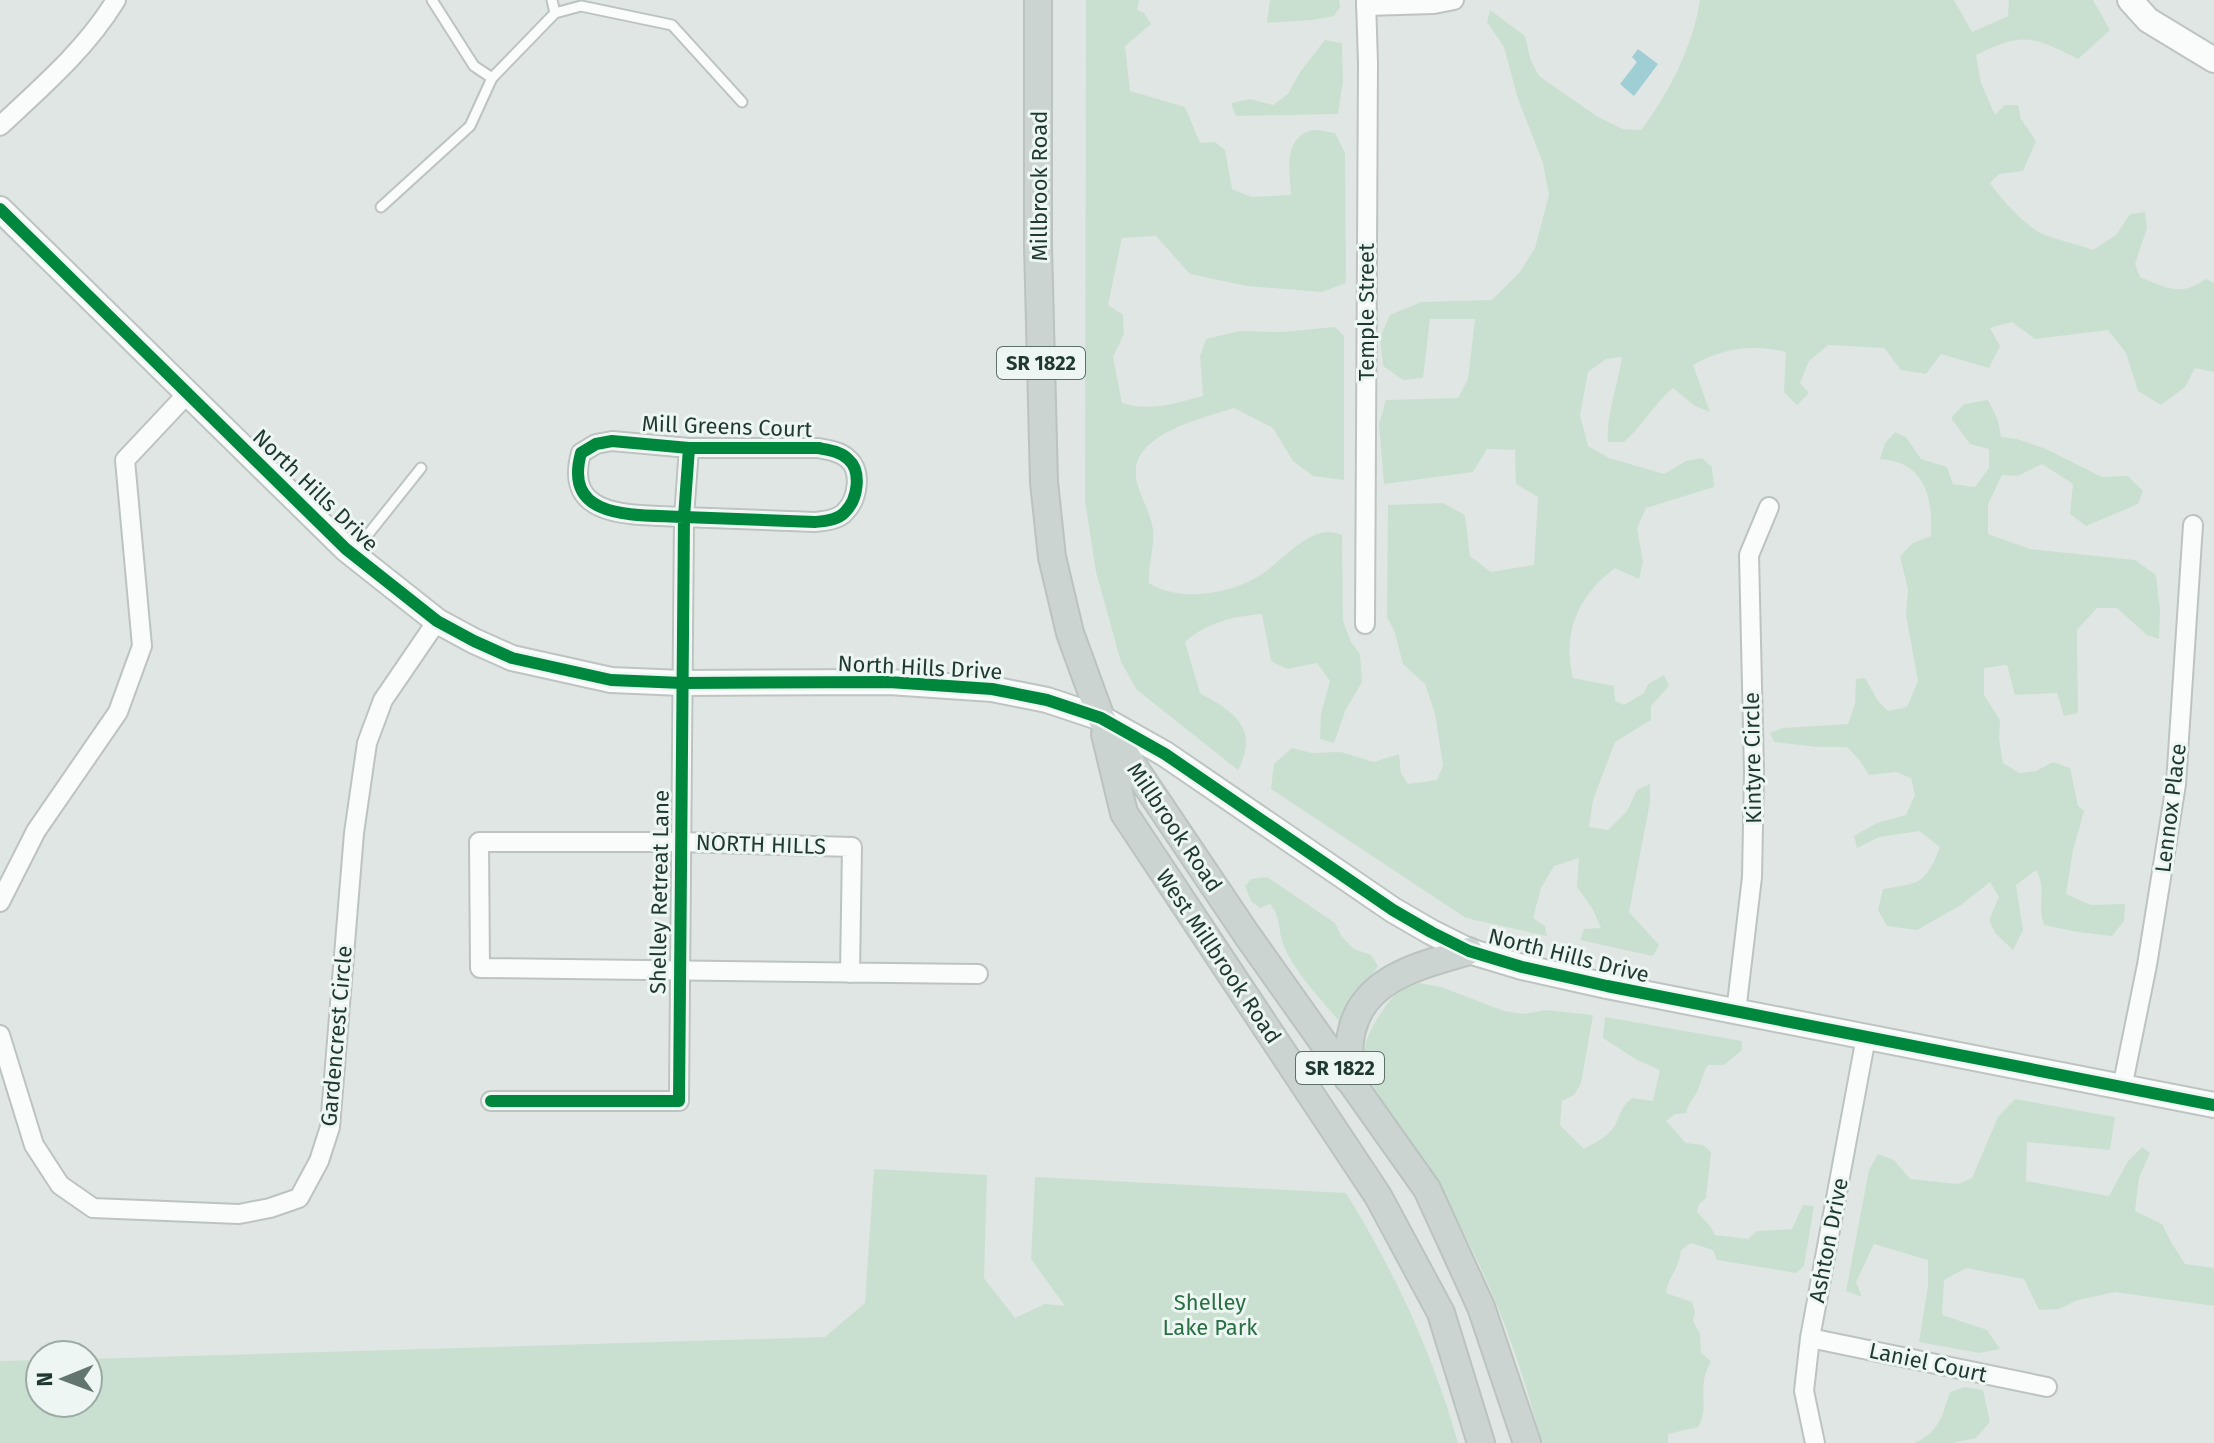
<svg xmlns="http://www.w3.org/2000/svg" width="2214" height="1443" viewBox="0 0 2214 1443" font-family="'Fira Sans',sans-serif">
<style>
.green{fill:#c9e0d0}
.water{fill:#a0ced5}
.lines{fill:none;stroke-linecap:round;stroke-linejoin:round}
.lane-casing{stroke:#bdc3c0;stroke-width:13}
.street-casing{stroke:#bdc3c0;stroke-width:22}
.secondary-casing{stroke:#bdc4c1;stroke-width:28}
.primary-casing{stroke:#bac3c0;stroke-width:30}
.lane{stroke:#fafbfb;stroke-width:9}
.street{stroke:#fafbfb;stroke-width:18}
.secondary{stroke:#fafbfb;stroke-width:24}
.primary{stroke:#ccd4d1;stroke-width:26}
.cycleway-casing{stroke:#edf6f2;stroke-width:17}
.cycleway{stroke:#00873e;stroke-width:12}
.labels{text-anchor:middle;stroke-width:6;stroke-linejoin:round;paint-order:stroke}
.shield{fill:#edf6f2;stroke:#5d716b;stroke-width:2}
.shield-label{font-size:20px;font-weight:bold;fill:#1f3831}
.street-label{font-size:22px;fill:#1f3831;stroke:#edf6f2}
.park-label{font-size:22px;fill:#2a6e44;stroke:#edf6f2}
</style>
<rect width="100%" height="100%" fill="#e0e6e3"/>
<!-- green -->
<g class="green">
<path d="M1086,0H1139L1137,10L1144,13L1151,24L1125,46L1130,91L1185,107L1200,143L1215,142L1225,150L1232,189L1252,197L1291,195C1290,174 1283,140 1309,131C1316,128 1327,132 1335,133L1345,153L1346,283L1322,292L1247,286L1190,274L1156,236L1122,238L1108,305L1123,315L1124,334L1113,357L1122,403C1150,412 1176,403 1203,396L1200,356L1206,339L1240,331L1282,332L1335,327L1344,336V480L1313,476L1293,461L1273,428L1234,408C1201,419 1125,435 1137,482C1141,498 1150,512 1153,529C1155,544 1148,566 1149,583C1180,603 1232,594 1262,574C1285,559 1312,521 1342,535L1343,621L1351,642L1360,654L1362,682L1345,711L1334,743L1320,739L1321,714L1330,681L1317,663L1287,669L1271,661L1262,614C1235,616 1205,623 1185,642L1200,693C1234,712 1260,728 1238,770L1137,690L1121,662L1096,572L1085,501Z"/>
<polygon points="1270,0 1339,0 1340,7 1334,16 1312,20 1267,23"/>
<path d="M1700,0H1954L1972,32L2008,16L2009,0H2093L2110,30L2078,59C2033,36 2023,32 1976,55L1981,83L1995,115L2005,105H2018L2021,119L2036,141L2023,171L1999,174L1990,183C2000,198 2028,229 2045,235C2061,241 2077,244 2093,250L2116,235L2130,214L2145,212L2147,228L2135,264L2140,277C2167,288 2180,297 2206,279L2214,283V372L2195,368L2185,387L2161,405L2138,391L2126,353L2108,330L2035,339L2012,322L1990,328L2000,346L1989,368L1941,354L1926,374L1901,370L1884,348L1828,345L1809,361L1800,383L1809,393L1797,405L1784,392L1786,352C1753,344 1723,348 1693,365L1710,412L1695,406L1673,388C1654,404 1643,425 1624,442H1608C1606,414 1618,385 1622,357L1606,359L1588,372L1580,415L1588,446L1609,458L1664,474L1686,461L1702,458L1712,467L1714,487L1646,508L1637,528L1643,562L1639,579L1615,568C1578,596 1562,632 1573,678L1614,686L1615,701L1624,705L1644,693L1648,684L1664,675L1669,686L1651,706V720L1615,742L1593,800L1589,827L1608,830L1627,811L1637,790L1650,784V802L1629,912L1659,945L1653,956L1580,940L1584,929L1601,928L1592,908L1577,887L1579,858L1554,866L1541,888L1533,918L1545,926L1547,936L1466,918L1271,789L1274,764L1292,748L1312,753L1341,752L1374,762L1399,754L1401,773L1408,784L1437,780L1443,765L1435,714L1425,684L1403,664L1394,630L1387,617L1388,505L1443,503L1465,515L1470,556L1491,572L1534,565L1538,497L1516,484L1515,450L1487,449L1473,472L1384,484L1379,424L1386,400L1458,398L1468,379L1475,319H1430L1423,378L1403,380L1383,366L1380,337L1390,315L1421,302L1492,300L1520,272L1535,248L1549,195L1543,163L1518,99L1504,47L1487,22L1490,10L1525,36L1531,61L1539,76L1598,117L1623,129L1641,130C1669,93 1693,46 1700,0Z"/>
<polygon points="1325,40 1342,43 1343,81 1338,114 1236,116 1231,103 1250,99 1273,105 1288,94 1300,72"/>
<path d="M1988,400L1998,420L2001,437L2017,439L2046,449L2102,477L2128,476L2143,491L2138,504L2086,526L2070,514L2073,484L2042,464L2018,476L2002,475L1988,504V534L2030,549L2135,560L2156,575L2160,610L2159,639L2147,635L2117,608H2097L2077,630L2078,713L2064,716L2057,693L2015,695L2007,665L1984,668V695L2000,720L1999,739L2003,763L2019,773L2036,771L2053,762L2070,768L2078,806L2084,811L2073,850L2066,894L2091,905L2125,904L2124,921L2112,936L2078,932L2044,925C2036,902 2048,891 2036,870L2016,885L2023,930L2013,950L1995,933L1989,920L1999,897L1990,882L1961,905L1917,930L1887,926L1878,910L1883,889C1921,883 1925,884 1940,847L1919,831L1879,837L1857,848L1854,836L1877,823L1906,815L1915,795L1911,778L1896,772L1869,775L1860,761L1847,747H1817L1774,742L1770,733L1783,728L1848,724L1855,704L1856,679L1865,678L1878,701L1888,711L1907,707L1918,681L1906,615L1908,590L1900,556L1913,543L1931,536C1933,497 1925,462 1880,459L1885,443L1895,432L1906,437L1921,459L1947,467L1953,484L1975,487L1989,468V449L1970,444L1951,418L1964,404Z"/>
<path d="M1267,877L1335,923L1342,937L1354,949L1371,955L1378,966L1371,976L1355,990L1339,1021C1320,998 1294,972 1283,944C1278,930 1281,917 1270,904L1260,908L1251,901L1245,886L1251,879Z"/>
<path d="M1419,983L1441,987L1504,1011L1524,1014L1545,1010L1593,1015L1581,1083L1574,1095L1562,1101L1560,1125L1584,1149C1596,1142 1608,1137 1615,1125C1621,1113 1621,1107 1632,1098L1653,1101L1660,1070L1637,1060L1603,1038L1605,1017L1742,1041V1050L1724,1065H1708C1702,1074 1702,1081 1698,1090C1694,1099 1689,1101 1686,1113L1675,1114L1666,1121L1686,1143L1703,1145L1711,1152L1706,1198L1699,1204L1697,1212L1710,1226L1715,1235L1748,1239L1757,1231L1792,1229L1803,1205L1814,1206L1804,1266L1796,1273L1717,1260L1713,1250L1691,1243L1681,1250C1679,1270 1669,1274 1666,1293L1692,1302L1695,1312L1693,1321L1700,1334L1701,1352L1711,1362C1695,1387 1711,1406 1698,1427L1668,1434V1443H1541C1516,1336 1471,1233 1411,1142C1394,1116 1363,1084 1364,1051C1365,1035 1388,998 1402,989C1406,987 1414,985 1419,983Z"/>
<polygon points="2015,1099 2115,1117 2110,1150 2027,1142 2026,1181 2109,1196 2128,1161 2142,1147 2150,1153 2139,1178 2135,1211 2162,1224 2171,1242 2185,1264 2214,1268 2214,1306 2115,1292 2078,1300 2059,1309 2039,1310 2024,1279 1966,1268 1944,1280 1942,1315 1987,1330 2000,1349 1979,1353 1919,1342 1928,1286 1928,1260 1874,1244 1856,1282 1862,1297 1846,1291 1869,1170 1878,1154 1894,1160 1910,1179 1958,1184 1972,1178 1998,1117"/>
<path d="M874,1169L987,1175L984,1278L1015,1318L1045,1304L1065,1306L1031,1259L1035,1177L1346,1193C1395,1272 1433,1354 1458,1443H0V1361L40,1360V1403H88V1359L825,1337L865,1303Z"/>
<path d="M1965,1387L1983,1390L1990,1422L1976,1438L1952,1443H1914C1939,1433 1942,1416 1950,1392Z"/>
</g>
<!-- water -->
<polygon class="water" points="1638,49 1658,64 1634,96 1620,84 1637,62 1632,57"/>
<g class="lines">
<defs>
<g id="lane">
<polyline points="432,0 474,66 492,78 555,13 552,0"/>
<polyline points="555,13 581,6 672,25 742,102"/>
<polyline points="381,207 470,126 492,78"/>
<polyline points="354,552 421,468"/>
</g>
<g id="street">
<polyline points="1366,6 1434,4 1454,0"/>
<path d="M0,126C42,87 86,49 116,0"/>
<polyline points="1365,624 1368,63 1366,0"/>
<polyline points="0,902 36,831 118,712 142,646 125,460 188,393"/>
<polyline points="850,973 852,847 680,842 479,842 480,968 978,974"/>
<polyline points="1736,1012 1752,877 1754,772 1749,555 1769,507"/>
<polyline points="0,1035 34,1145 60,1185 93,1208 239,1214 270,1208 299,1198 319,1161 330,1127 354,833 367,743 383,700 437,621"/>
<polyline points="2122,1088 2147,965 2176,784 2193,525"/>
<path d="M491,1101H679L684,517C638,514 562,522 581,453L596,444L612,441L689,448H818C828,450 840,451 848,459C862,471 858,499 845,512C838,520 825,521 815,522L684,517L689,448"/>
<polyline points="1810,1338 2047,1387"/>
<polyline points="1815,1443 1804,1391 1810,1338 1866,1037"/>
</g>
<g id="secondary">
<polyline points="2130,0 2148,20 2214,60"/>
<polyline points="0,209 346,549 437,621 474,641 512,658 611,680 682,683 889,682 992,689 1047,700 1101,718 1165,754 1393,910 1431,932 1469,951 1522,967 1607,986 2214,1105"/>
</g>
<g id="primary">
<polyline points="1038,0 1038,246 1044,482 1052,557 1070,633 1101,718 1247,935 1427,1189 1481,1307 1527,1443"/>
<polyline points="1105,734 1124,813 1378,1196 1441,1313 1481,1443"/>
<path d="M1348,1079C1349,1063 1348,1045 1352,1030C1365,976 1424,965 1469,951"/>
</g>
</defs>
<!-- lane casing -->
<use href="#lane" class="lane-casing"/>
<!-- street casing -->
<use href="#street" class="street-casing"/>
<!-- secondary casing -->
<use href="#secondary" class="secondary-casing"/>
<!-- primary casing -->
<use href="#primary" class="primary-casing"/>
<!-- lane -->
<use href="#lane" class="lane"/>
<!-- street -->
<use href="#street" class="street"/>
<!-- secondary -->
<use href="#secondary" class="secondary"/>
<!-- primary -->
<use href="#primary" class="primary"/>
<defs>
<g id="cycleway">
<polyline points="0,209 346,549 437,621 474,641 512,658 611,680 682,683 889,682 992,689 1047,700 1101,718 1165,754 1393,910 1431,932 1469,951 1522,967 1607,986 2214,1105"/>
<path d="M491,1101H679L684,517C638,514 562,522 581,453L596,444L612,441L689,448H818C828,450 840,451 848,459C862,471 858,499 845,512C838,520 825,521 815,522L684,517L689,448"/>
</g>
</defs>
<!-- cycleway casing -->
<use href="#cycleway" class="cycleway-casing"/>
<!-- cycleway -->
<use href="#cycleway" class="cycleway"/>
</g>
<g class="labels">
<!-- shield labels -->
<g class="shield">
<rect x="997" y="347" width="88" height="32" rx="6"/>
<rect x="1296" y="1052" width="88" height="32" rx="6"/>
</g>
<g class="shield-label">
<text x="1041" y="370">SR 1822</text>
<text x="1340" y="1075">SR 1822</text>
</g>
<!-- street labels -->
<g class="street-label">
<text transform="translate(1039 186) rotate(-90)" y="8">Millbrook Road</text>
<text transform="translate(1366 312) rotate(-90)" y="8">Temple Street</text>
<text transform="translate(727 426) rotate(2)" y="8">Mill Greens Court</text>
<text transform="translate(316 490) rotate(44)" y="8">North Hills Drive</text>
<text transform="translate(920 667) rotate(3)" y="8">North Hills Drive</text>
<text transform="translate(1752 758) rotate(-91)" y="8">Kintyre Circle</text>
<text transform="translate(2170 808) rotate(-83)" y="8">Lennox Place</text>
<text transform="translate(1175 827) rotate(56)" y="8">Millbrook Road</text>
<text transform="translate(761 844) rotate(2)" y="8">NORTH HILLS</text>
<text transform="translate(659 892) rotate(-89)" y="8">Shelley Retreat Lane</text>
<text transform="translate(1569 955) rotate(14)" y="8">North Hills Drive</text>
<text transform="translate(1219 956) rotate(56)" y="8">West Millbrook Road</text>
<text transform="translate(336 1036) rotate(-85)" y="8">Gardencrest Circle</text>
<text transform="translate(1828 1240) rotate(-79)" y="8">Ashton Drive</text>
<text transform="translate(1928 1362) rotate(12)" y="8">Laniel Court</text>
</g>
<!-- park labels -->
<g class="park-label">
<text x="1210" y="1310">Shelley<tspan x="1210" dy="25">Lake Park</tspan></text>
</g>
</g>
<!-- north arrow -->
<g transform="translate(64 1379) rotate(269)"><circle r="38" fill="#edf6f2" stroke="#9baaa5" stroke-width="2"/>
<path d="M0-6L14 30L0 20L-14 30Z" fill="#63756f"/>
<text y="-12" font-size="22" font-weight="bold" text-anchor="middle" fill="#1f3831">N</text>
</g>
</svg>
